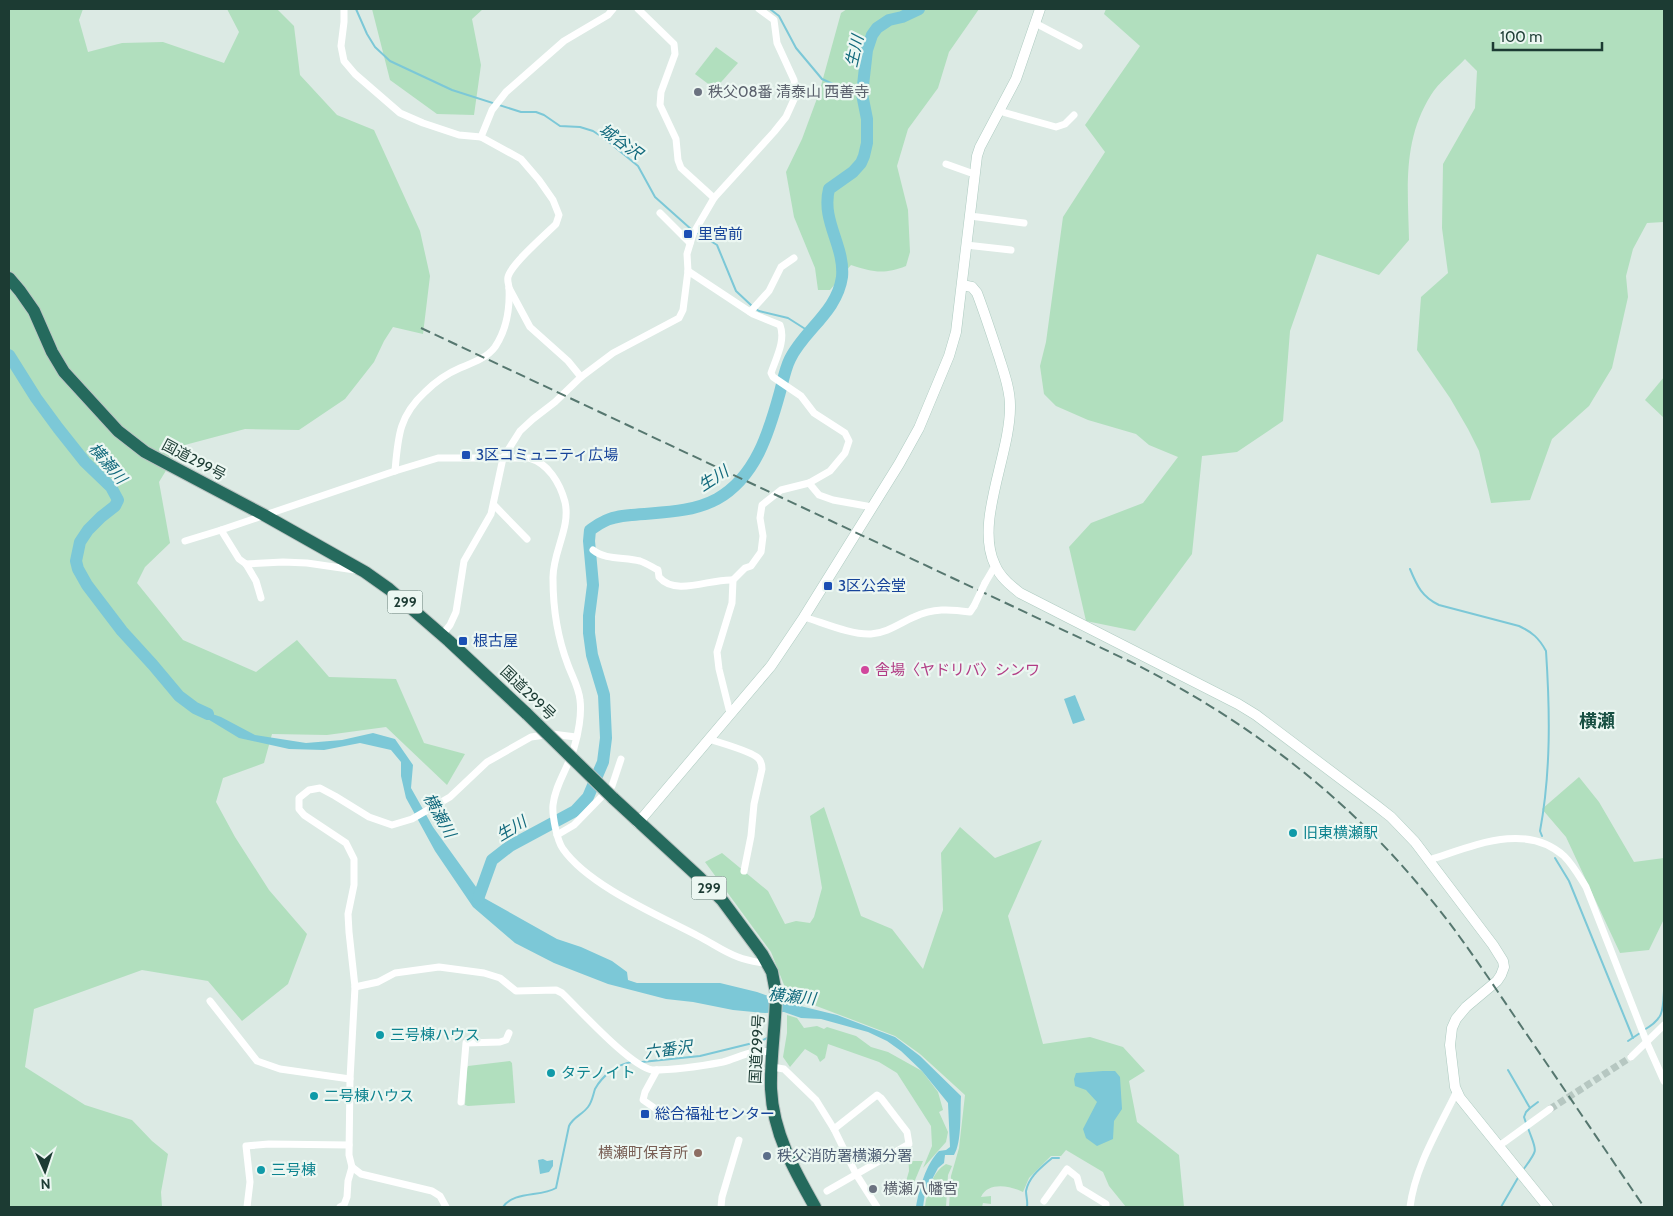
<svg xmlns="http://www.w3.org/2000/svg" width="1673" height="1216" viewBox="0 0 1673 1216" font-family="Cabin,'Noto Sans JP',sans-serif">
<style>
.green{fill:#b1dfbe}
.water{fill:#7cc8d7}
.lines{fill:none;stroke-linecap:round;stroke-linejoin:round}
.stream{stroke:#7cc8d7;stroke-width:2}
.river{stroke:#7cc8d7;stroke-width:12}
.street-tunnel{stroke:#b6c7c1;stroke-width:7;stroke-dasharray:7 3.5;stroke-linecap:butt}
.secondary-casing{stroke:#aecbc1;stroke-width:11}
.highway-casing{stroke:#bbc4c2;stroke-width:14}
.street{stroke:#fff;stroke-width:7}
.secondary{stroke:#fff;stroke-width:10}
.highway{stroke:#256a5d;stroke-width:12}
.rail{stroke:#56776f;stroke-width:2;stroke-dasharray:10 5;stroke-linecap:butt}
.highway-bridge-casing{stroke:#bbc4c2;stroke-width:14;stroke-linecap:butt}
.street-bridge{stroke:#fff;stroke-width:7}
.highway-bridge{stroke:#256a5d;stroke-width:12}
.worship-dot{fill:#6b7280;stroke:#ecf7f2;stroke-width:2}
.transit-dot{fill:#1a4fb4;stroke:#ecf7f2;stroke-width:2}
.hotel-dot{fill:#d1479c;stroke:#ecf7f2;stroke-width:2}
.culture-dot{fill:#0f9aa8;stroke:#ecf7f2;stroke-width:2}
.education-dot{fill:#8d6e63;stroke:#ecf7f2;stroke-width:2}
.service-dot{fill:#5c6f8a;stroke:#ecf7f2;stroke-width:2}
.labels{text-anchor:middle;stroke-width:4.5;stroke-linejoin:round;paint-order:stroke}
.shield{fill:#ecf7f2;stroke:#5a736c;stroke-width:1}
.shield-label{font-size:14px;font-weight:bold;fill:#1c3b33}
.worship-label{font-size:15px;fill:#5b616d;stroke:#ecf7f2;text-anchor:start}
.transit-label{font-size:15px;fill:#164399;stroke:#ecf7f2;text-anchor:start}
.street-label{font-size:15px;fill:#1c3b33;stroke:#ecf7f2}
.hotel-label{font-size:15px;fill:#b23c85;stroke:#ecf7f2;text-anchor:start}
.culture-label{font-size:15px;fill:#0d838f;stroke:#ecf7f2;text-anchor:start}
.education-label{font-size:15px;fill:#785e54;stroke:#ecf7f2;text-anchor:end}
.service-label{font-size:15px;fill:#4e5e75;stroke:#ecf7f2;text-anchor:start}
.water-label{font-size:16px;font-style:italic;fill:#11697c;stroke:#ecf7f2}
.quarter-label{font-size:18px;font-weight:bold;fill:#174f42;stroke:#ecf7f2}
</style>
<rect width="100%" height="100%" fill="#dceae4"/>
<!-- green -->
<g class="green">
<polygon points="9,9 83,9 79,20 88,52 122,43 163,42 224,63 239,32 227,9 277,9 294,26 300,75 337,115 374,130 420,231 430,276 423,334 393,327 384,341 374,362 345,399 299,430 245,429 181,446 159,482 170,543 145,567 137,583 183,640 256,672 297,640 329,677 396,679 424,743 465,754 447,785 386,727 327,735 272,734 264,763 223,778 216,802 235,837 269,890 307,934 288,984 242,1021 208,981 142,970 34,1009 25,1067 85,1105 132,1120 152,1141 168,1154 161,1192 162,1207 9,1207"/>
<polygon points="372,9 483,9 472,19 481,65 474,115 437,114 390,80"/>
<path d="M847,9H979L949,52L938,88L908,129L897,166L908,210L910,252L906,266C883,275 873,272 851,265L830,290H818L815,268L794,217L786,172L802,139L819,93L841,13Z"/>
<path d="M1106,9H1664V222L1647,223L1633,249L1626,276L1628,297L1612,368L1589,406L1552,439L1530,500L1491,503L1479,451L1468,429L1450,398L1417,350L1421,297L1448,273L1442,228L1443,164L1475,108L1477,71L1465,59C1455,70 1438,83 1431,95C1402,141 1408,189 1409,240L1379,275L1317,254L1290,331L1283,421L1237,452L1202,456L1192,554L1135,631L1086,621L1069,547L1091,523L1143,503L1178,457L1149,445L1136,434L1088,420L1056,406L1044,394L1040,366L1046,342L1063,217L1105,152L1085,125L1140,46L1104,14Z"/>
<polygon points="716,47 738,63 715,89 695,74"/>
<polygon points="1664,377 1664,418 1645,400"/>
<polygon points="1579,777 1599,802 1634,862 1664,858 1664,919 1649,950 1620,953 1566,837 1542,809"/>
<path d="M824,807L861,916L892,929L923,969L943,910L941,853L960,827L995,858L1042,840L1008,916L1043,1044L1090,1037L1123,1047L1145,1071L1129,1081L1137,1122L1179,1155L1184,1207H1126L1109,1186L1103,1172L1066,1150L1061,1156H1051L1029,1178L1023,1192C1011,1186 988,1181 981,1197L991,1196V1204L983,1203L982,1207H949L951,1176L959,1148L965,1095L920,1054L895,1036L798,999L786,990L771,952L705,862L722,853L768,891L785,924L796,921L810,923L814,917L822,888L810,816Z"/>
<polygon points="787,1015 797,1018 804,1028 817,1026 824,1029 827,1027 856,1036 871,1047 888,1052 922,1071 938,1092 943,1110 939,1112 948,1132 946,1142 923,1168 932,1146 931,1126 897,1073 879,1062 828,1044 825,1058 820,1062 817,1056 805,1049 790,1067 783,1057 787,1033"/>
<polygon points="510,1061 512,1063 515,1103 468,1106 465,1105 467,1068 468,1066"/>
<polygon points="911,1149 912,1161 923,1161 913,1185 905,1185 909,1171 908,1150"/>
<path d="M946,1164L952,1166L948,1175L946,1207H925C927,1192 932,1172 946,1164Z"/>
</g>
<!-- water -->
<g class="water">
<polygon points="1075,695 1085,720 1073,724 1064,699"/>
<path d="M183,704L221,717L255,735L306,743L342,740L373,733L395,739L413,765L411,788L433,827L484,898L557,939L581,947L612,961L627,972L628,980L637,983H720L757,992L784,1002L837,1015L895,1037L920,1056L961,1096C960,1112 962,1142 954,1155H945L944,1163L938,1168L925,1193L923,1207H916C919,1189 926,1164 939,1151L946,1150L950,1147L948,1103L922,1071L901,1051L887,1041L868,1032L821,1019L801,1018L784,1012L765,1013L733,1010L693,1002L666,999L608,984L554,963L515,943L473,907L435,851L406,798L401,776V762L391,750L360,743L324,750L289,749L239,738Z"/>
<polygon points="1103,1071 1115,1071 1120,1077 1122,1109 1114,1121 1113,1139 1097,1146 1086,1138 1083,1129 1097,1102 1086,1090 1075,1086 1074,1079 1076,1073"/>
<polygon points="543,1159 547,1161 553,1160 553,1166 549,1172 540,1174 538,1160"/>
</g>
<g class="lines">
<!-- stream -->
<g class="stream">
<polyline points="356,9 367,34 375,47 390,61 452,90 521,112 536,112 544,115 560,126 580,127 593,131 605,139 638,166 655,197 692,230"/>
<polyline points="770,9 779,16 796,48 822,79 855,94 862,94"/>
<polyline points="696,232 717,245 736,291 752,306"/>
<polyline points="756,309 759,311 788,318 810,332"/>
<path d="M1410,569C1417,586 1422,597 1439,605L1519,626C1532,632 1539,638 1546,651C1550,711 1551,772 1540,831L1542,836"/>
<polyline points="1555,858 1569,881 1633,1038"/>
<path d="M1644,1030C1663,1019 1663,1012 1664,991"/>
<polyline points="1628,1041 1640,1033"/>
<polyline points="642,1062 700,1056 761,1041 769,1037"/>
<polyline points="1508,1070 1530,1108 1526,1112 1524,1117 1526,1123"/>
<polyline points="1530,1108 1538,1102"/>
<path d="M1523,1170C1539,1148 1537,1153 1528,1128"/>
<path d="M503,1207C513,1191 541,1197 556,1188L569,1126C573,1117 582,1115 588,1107C592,1102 593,1095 595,1089C602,1076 617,1064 632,1062"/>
<path d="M1027,1207C1028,1202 1026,1196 1026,1191C1029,1176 1042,1167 1052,1158H1059"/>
<polyline points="1501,1207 1519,1176"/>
</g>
<!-- river -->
<g class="river">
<polyline points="9,355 36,398 58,428 85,462 111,487 118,500 115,506 101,517 88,530 80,542 76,561 78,569 87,585 122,631 153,665 179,696 195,708 208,714"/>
<path d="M478,899L492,860L510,846L575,811L588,797L603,762L606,738L604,695L592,655L589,633V616L593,585L589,541L590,530C594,528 598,524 603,522C611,517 622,516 632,515C660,512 691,513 717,499C756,477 769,432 780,392C783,381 785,369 790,359C804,330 837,312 842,277C845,246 821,221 829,189L853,172L861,163L864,156L867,143V119L862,94L867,50L872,35L877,28L889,20L902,17L919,9"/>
</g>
<!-- street-tunnel -->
<polyline class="street-tunnel" points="1550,1109 1631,1057"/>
<defs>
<g id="secondary">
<path d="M962,285L972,287L977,293C985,314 992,336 999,357C1004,373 1010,389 1010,405C1011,454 974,522 995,565C1000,577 1010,585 1020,593L1238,704L1256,715L1377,806L1391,817L1415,842L1493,945L1503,961L1504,967L1501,975L1497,981L1466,1007L1456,1019L1452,1028L1450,1045L1455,1087L1460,1098L1548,1207"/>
<polyline points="638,823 771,666 804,617 899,464 919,428 949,356 956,332 977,156 980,147 1016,79 1040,9"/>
</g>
<g id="highway">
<polyline points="9,278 20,291 34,311 52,352 64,372 118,431 145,452 264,515 365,572 389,589 449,641 527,714"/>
<path d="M613,798L700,878L722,900L762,954L772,972L776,993C776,1025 770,1057 771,1089C773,1133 794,1170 815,1207"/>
</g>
</defs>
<!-- secondary casing -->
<use href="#secondary" class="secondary-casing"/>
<!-- highway casing -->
<use href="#highway" class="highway-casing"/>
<!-- street -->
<g class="street">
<path d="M344,9V22L341,46L344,61L355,74L400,113L423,123L459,135L481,137L521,159L539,180L553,200L559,215L556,224C545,235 511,264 508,277C507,281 509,285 509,288C510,309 507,329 495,347C487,358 472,363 460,368C446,374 436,381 425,392C399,416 398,436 395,471"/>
<polyline points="638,9 674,44 675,54 661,92 660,105 676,139 678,160 681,168 714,198"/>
<polyline points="1035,23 1079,46"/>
<polyline points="999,111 1056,127 1065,124 1074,115"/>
<polyline points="481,137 492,110 506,92 564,41 608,15 613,9"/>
<polyline points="946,164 974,174"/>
<polyline points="660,213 690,243"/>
<polyline points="970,216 1024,223"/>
<polyline points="966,245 1011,250"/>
<path d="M688,271L753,314L780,325C786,340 776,358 771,373L773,377L801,396L814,413L845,433L849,441L845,453L830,471L809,483L781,490L762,505L760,518L763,536L761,552L751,566L745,568L733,580L732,603L717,652L719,669L730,713"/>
<polyline points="509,288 530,327 568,361 581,377"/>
<polyline points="750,312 769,291 781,267 794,258"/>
<polyline points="809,483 819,495 833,500 872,507"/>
<polyline points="494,505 527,539"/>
<polyline points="185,541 221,530"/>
<path d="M593,550C605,560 625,557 640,561C646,563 652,567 658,570L659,577C676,597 711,578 733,580"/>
<polyline points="246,564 283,562 307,563 355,570"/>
<polyline points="985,583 995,566"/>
<path d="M261,598L256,581L246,564L239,559L221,530L395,471L438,458H529C548,463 560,483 565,502C571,528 552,553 553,579C553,607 558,639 568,665C572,676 579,688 580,700C582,714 578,735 574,748C568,768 555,785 553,805C552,815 557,841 563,849C589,886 658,915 698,936C712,943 724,952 738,957C748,961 758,962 768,964"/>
<path d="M804,617C824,623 851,635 871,634C887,633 900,623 914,617C933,608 950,609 970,612L974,606"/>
<polyline points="442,635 450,625 456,612 464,561 491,514 503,458 520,431 533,419 555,402 581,377 613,353 679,318 683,310 688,271 687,254 693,234 714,198 774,132 786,117 796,95 794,80 777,43 774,20 759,9"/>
<path d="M709,739C720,743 751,751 758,758C761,761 762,765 762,769L754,804L751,836L744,871"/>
<polyline points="557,835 574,825 612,786 621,759"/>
<path d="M1429,860C1471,847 1525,821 1564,856C1573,865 1579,876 1586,887L1647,1043L1664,1081"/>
<path d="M355,987L378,982L395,973L439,967L484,973L500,978L516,991L556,990L562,993C580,1010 630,1066 652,1070C674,1070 702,1066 723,1062C739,1058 755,1047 772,1053"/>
<polyline points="210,1001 257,1061 280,1069 350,1079"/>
<polyline points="1631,1057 1664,1025"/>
<polyline points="772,1067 784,1069 816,1100 834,1129 856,1174 877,1207"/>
<polyline points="657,1070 645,1092 643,1100 666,1116"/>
<polyline points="461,1102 466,1043 500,1042 506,1040 509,1033"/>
<polyline points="1499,1146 1550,1109"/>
<polyline points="352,1167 361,1174 432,1191 440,1196 446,1207"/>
<polyline points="827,1191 909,1144 907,1132 881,1098 877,1095 834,1129"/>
<polyline points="1044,1201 1067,1169 1077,1177 1080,1188 1106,1204 1106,1207"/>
<polyline points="247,1207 250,1182 246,1146 269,1144 349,1145"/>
<polyline points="340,1207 344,1205 347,1197 348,1181 352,1167 349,1155 350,1079 355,987 349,932 348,914 354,885 354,859 346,843 304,815 299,809 299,798 309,790 320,788 335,796 369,817 392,825 412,819 450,797 487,762 531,737 552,734 576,737"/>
<polyline points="721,1207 722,1197 739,1140"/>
<path d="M1410,1207C1415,1167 1438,1130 1456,1093"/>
</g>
<!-- secondary -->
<use href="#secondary" class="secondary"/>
<!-- highway -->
<use href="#highway" class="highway"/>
<!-- rail -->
<path class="rail" d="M421,328L1129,661C1242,717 1343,793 1423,890C1458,931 1487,976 1517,1020C1560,1083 1602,1145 1644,1207"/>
<defs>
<polyline id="highway-bridge" points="527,714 613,798"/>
</defs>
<!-- highway-bridge casing -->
<use href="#highway-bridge" class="highway-bridge-casing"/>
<!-- street-bridge -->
<polyline class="street-bridge" points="974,606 985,583"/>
<!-- highway-bridge -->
<use href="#highway-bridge" class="highway-bridge"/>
</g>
<!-- markers -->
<g class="worship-dot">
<circle cx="698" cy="92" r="5"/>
<circle cx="873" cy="1189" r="5"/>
</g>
<g class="transit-dot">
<rect x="683" y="229" width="10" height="10" rx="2.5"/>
<rect x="461" y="450" width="10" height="10" rx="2.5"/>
<rect x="823" y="581" width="10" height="10" rx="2.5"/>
<rect x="458" y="636" width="10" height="10" rx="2.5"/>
<rect x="640" y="1109" width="10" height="10" rx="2.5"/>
</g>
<circle class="hotel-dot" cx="865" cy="670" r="5"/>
<g class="culture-dot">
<circle cx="1293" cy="833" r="5"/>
<circle cx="380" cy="1035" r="5"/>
<circle cx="551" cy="1073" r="5"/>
<circle cx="314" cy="1096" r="5"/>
<circle cx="261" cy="1170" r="5"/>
</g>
<circle class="education-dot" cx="698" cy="1153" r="5"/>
<circle class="service-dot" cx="767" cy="1156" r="5"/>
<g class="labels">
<!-- shield labels -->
<g class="shield">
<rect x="387.5" y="590.5" width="35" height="23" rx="4"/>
<rect x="691.5" y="876.5" width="35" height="23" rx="4"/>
</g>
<g class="shield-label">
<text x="405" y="607">299</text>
<text x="709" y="893">299</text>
</g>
<!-- worship labels -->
<g class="worship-label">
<text x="708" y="97">秩父08番 清泰山 西善寺</text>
<text x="883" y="1194">横瀬八幡宮</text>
</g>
<!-- transit labels -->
<g class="transit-label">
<text x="698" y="239">里宮前</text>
<text x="476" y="460">3区コミュニティ広場</text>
<text x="838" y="591">3区公会堂</text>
<text x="473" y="646">根古屋</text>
<text x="655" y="1119">総合福祉センター</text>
</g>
<!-- street labels -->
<g class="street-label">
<text transform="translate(194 460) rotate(28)" y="5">国道299号</text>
<text transform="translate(528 693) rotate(44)" y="5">国道299号</text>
<text transform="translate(757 1049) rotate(-87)" y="5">国道299号</text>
</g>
<!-- hotel labels -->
<g class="hotel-label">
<text x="875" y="675">舎場〈ヤドリバ〉シンワ</text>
</g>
<!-- culture labels -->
<g class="culture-label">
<text x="1303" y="838">旧東横瀬駅</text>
<text x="390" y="1040">三号棟ハウス</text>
<text x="561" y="1078">タテノイト</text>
<text x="324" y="1101">二号棟ハウス</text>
<text x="271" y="1175">三号棟</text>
</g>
<!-- education labels -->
<g class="education-label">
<text x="688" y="1158">横瀬町保育所</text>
</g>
<!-- service labels -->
<g class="service-label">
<text x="777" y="1161">秩父消防署横瀬分署</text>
</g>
<!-- water labels -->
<g class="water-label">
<text transform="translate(854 51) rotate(-77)" y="6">生川</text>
<text transform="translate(621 141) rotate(36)" y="6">城谷沢</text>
<text transform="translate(108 463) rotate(49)" y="6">横瀬川</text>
<text transform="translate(713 478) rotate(-33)" y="6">生川</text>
<text transform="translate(440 815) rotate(61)" y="6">横瀬川</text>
<text transform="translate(511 828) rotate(-31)" y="6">生川</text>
<text transform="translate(792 996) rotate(6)" y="6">横瀬川</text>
<text transform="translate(668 1049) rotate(-7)" y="6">六番沢</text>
</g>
<!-- quarter labels -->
<g class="quarter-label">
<text x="1597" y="727">横瀬</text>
</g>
</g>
<!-- border -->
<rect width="1673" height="1216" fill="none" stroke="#1c3b33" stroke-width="20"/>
<!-- north arrow -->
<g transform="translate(45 1171) rotate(177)" stroke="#ecf7f2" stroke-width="4" paint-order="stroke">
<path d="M0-4L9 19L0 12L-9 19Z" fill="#1c3b33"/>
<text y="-8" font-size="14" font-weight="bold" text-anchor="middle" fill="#1c3b33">N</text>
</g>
<!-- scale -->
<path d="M1493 42v8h109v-8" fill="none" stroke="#1c3b33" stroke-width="2.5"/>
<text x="1500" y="42" font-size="15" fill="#1c3b33" stroke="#ecf7f2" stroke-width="4" paint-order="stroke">100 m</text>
</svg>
